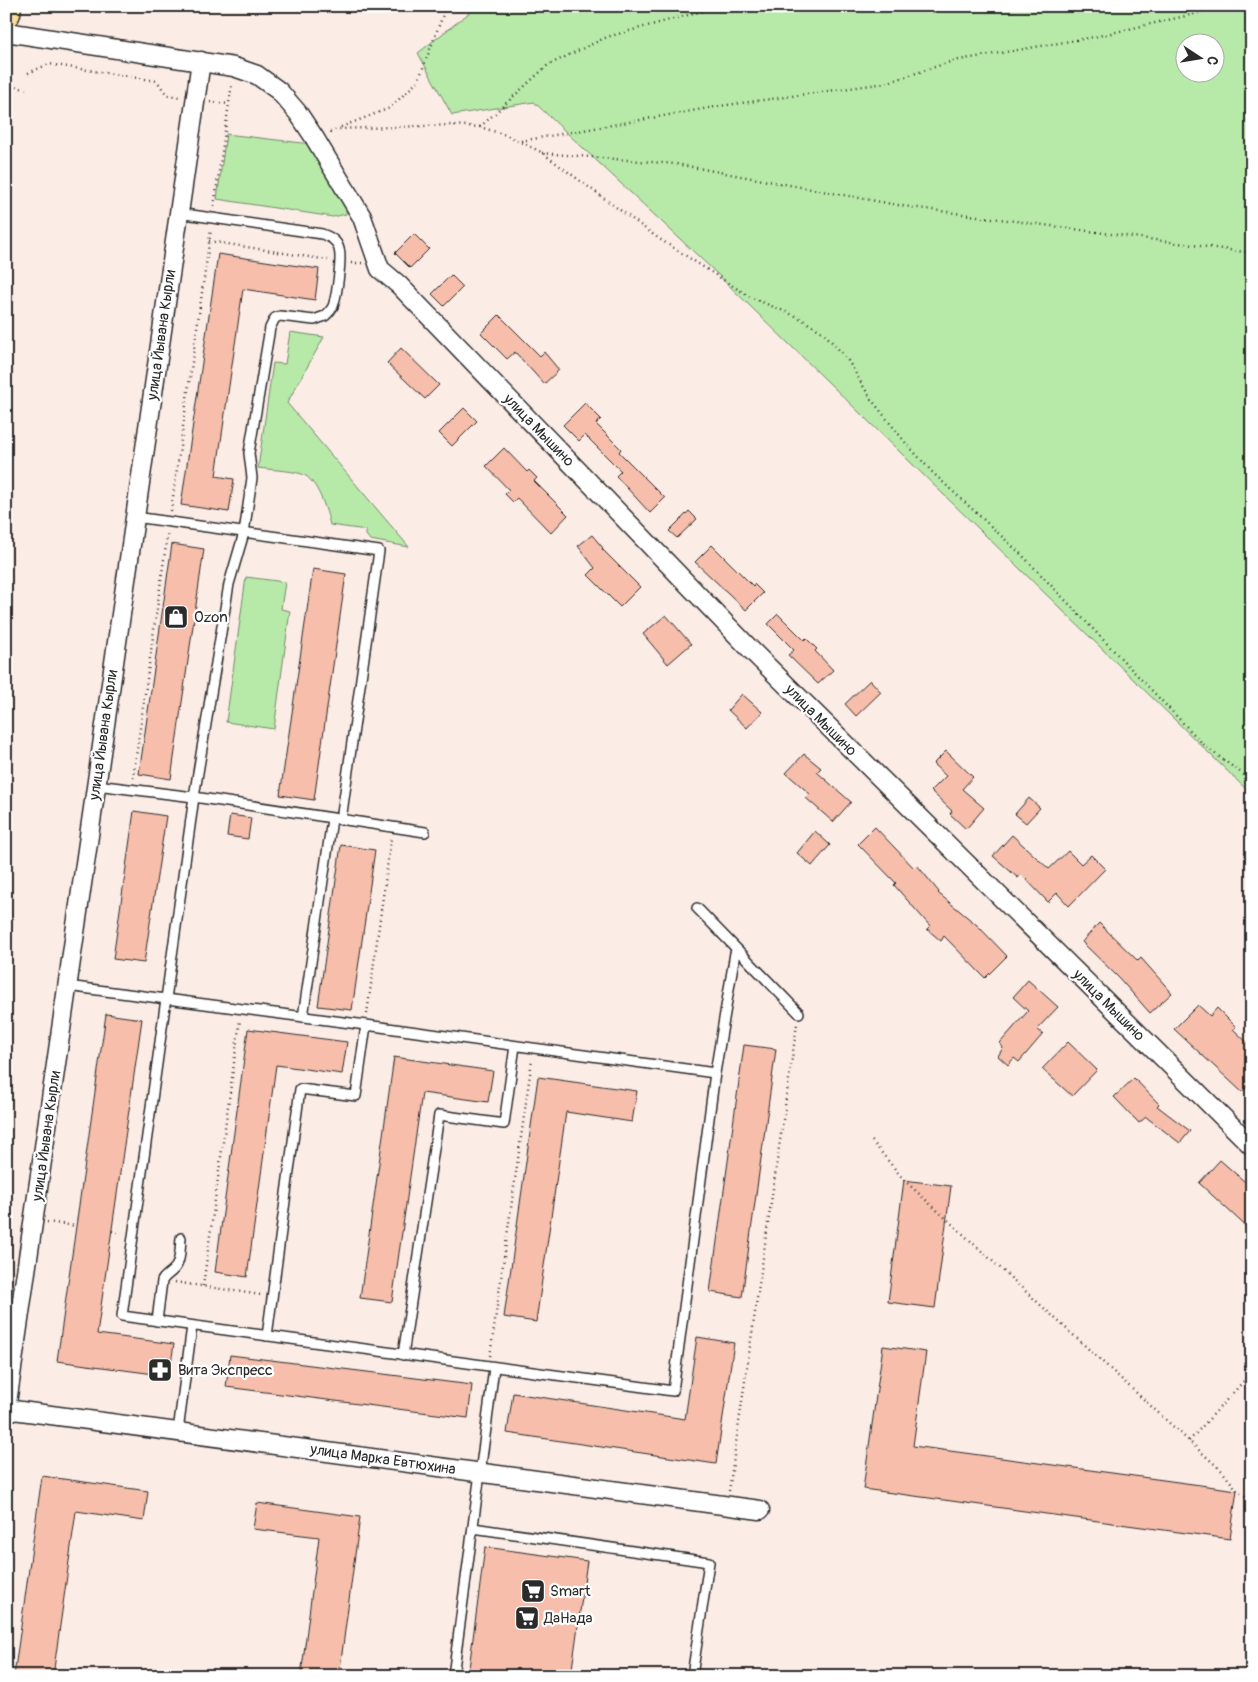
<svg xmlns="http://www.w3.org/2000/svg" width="1258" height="1682" viewBox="0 0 1258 1682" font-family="Pangolin,sans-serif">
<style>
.green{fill:#b7e9a9;stroke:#718a6a;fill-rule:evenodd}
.building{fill:#f6beab;stroke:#2b2b2b}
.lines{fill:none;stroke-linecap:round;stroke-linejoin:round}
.service-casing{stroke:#2b2b2b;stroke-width:12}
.minor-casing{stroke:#2b2b2b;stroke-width:21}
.primary-casing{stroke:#2b2b2b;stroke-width:31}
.path{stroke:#2b2b2b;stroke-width:2.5;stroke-dasharray:1 4;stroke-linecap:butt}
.service{stroke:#fff;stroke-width:9}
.minor{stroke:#fff;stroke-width:18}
.primary{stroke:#fedd96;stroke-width:28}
.labels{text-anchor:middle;stroke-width:4.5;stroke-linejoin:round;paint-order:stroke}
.street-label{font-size:15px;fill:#2b2b2b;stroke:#fff}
.poi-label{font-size:15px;fill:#2b2b2b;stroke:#fff;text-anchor:start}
</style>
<rect width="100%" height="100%" fill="#fcece6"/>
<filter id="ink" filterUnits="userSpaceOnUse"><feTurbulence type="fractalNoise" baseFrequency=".02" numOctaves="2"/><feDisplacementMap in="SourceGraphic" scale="10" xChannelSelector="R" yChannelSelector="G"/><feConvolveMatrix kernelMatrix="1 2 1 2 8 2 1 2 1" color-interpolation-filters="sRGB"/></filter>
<g filter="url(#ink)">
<!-- green -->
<g class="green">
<path d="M478,6H1252V795L711,268L534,102L452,115L418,53ZM1186,42H1216V72H1186Z"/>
<polygon points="226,134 311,144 347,206 346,214 333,217 217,199"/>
<path d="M290,332L324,337L287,403L409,547L370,540L366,535V530L330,525C327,511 317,479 302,474C288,470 272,470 258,468L273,363L285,364Z"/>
<polygon points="246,577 285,582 281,609 290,611 274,729 226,722"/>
</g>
<!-- building -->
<g class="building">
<polygon points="414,234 429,249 410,268 395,253"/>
<polygon points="218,254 319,269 315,300 243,289 216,476 234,479 229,512 181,505"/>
<polygon points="451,275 463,287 444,306 432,294"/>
<polygon points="499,315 540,356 544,352 559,370 544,384 515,352 507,359 481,333"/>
<polygon points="401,348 439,385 425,399 387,363"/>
<polygon points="585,403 601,419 596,424 621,449 619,452 665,498 650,513 616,476 621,471 585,435 579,441 563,425"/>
<polygon points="464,408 477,421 452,446 439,433"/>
<polygon points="504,448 527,472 529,470 537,478 534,481 568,515 551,533 517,498 513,502 505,494 509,490 486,466"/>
<polygon points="689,511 697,519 677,538 669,531"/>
<polygon points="592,535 603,548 602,549 640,587 620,607 588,575 595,568 578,546"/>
<polygon points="172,544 204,549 171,779 139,774"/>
<polygon points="712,545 753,586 754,584 763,593 746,610 695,562"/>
<polygon points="313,569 346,574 314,800 280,795"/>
<polygon points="778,614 804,640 806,638 817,649 815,651 833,670 818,684 788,655 794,650 768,624"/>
<polygon points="666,615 691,644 668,664 643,634"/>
<polygon points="870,680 881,692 856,716 845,704"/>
<polygon points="742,694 762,712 747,728 728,710"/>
<polygon points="946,751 973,777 962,789 984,808 966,829 950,814 952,811 931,791 946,776 933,764"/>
<polygon points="804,754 821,768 817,772 851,802 833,822 806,798 810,794 786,773"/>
<polygon points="1029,798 1040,808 1026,823 1015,814"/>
<polygon points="134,811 166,816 144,963 113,959"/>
<polygon points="230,815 251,818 248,839 227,836"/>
<polygon points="875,827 914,868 917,865 939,892 938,893 978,926 1007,956 985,978 944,936 941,941 927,929 930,926 894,885 896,883 858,844"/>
<polygon points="815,831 830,845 812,866 797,853"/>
<polygon points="1012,835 1049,869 1068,851 1081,864 1091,855 1105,869 1069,906 1057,893 1048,902 1021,874 1018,878 993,856"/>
<polygon points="341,845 375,850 352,1010 318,1006"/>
<polygon points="1099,923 1138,961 1141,958 1172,993 1150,1013 1118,977 1082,942"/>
<polygon points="1028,980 1058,1007 1037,1029 1043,1034 1019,1062 1014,1058 1008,1065 998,1056 1003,1048 1000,1043 1028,1011 1013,997"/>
<polygon points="1198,1005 1210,1016 1217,1008 1236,1027 1233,1029 1252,1047 1252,1082 1242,1092 1174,1029"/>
<polygon points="106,1014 142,1019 97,1334 174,1344 169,1376 57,1361"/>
<polygon points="248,1029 347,1042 342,1074 276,1065 247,1277 215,1272"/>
<polygon points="1068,1042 1097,1070 1072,1096 1042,1069"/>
<polygon points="744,1045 776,1049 742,1297 710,1292"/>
<polygon points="394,1057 493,1071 488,1102 422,1093 392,1302 360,1298"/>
<polygon points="538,1077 637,1091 632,1122 566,1112 536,1322 504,1317"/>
<polygon points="1134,1078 1159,1104 1157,1106 1190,1131 1180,1143 1146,1117 1139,1123 1114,1097"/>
<polygon points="1220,1160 1252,1188 1252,1232 1199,1183"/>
<polygon points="904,1180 951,1186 935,1308 888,1302"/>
<polygon points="697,1337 734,1343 716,1464 507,1433 513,1393 685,1419"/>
<polygon points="883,1346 926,1352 913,1446 1237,1490 1230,1539 863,1489"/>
<polygon points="230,1355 472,1385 468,1418 226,1387"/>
<polygon points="42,1476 148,1491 144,1521 76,1511 53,1676 14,1676"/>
<polygon points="257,1503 360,1517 339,1676 301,1676 319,1537 253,1529"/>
<polygon points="485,1547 587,1561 571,1676 468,1676"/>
</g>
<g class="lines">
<defs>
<g id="service">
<path d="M178,213L322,234C330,237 337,240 339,249C342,258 337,293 334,303C333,309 329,312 325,316L314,320L280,316L275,318L270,328L249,453L252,478L244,533L229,584L194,797L122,1316L673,1391L715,1073L735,953"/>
<polyline points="135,517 379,551 341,820"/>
<polyline points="96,785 194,797 425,832"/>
<polyline points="697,908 799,1013"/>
<polyline points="67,986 366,1025 356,1096 300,1089 267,1336"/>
<polyline points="303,1017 332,819"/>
<polyline points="366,1025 715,1073"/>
<path d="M157,1321L162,1281C165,1275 170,1274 174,1269C181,1263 180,1247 181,1238"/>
<polyline points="403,1355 439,1115 504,1124 515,1046"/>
<polyline points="178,1431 192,1326"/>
<polyline points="473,1528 709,1562 692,1676"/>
<polyline points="453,1676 494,1368"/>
</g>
<g id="minor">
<polyline points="6,32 234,67 257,75 279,91 298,113 314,137 362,217 380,269 399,285 754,653 1252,1146"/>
<polyline points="6,1409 760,1510"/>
<polyline points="6,1410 201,61"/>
</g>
<polyline id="primary" points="6,13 7,6"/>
</defs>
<!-- service casing -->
<use href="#service" class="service-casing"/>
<!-- minor casing -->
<use href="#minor" class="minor-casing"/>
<!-- primary casing -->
<use href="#primary" class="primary-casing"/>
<!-- path -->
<g class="path">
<polyline points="28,73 49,64 157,81 167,95 180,97"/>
<polyline points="6,86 26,89"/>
<polyline points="210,102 229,104"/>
<polyline points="341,127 390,108 418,81 443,15 444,6"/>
<polyline points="480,127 548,65 607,37 721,6"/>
<polyline points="330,132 337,129 453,125 480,127 506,135 541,152 658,238 750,297 798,317 824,333 847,359 871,399 905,442 933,473 1022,555 1206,747 1252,781"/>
<polyline points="521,141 720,106 886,83 953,61 1094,37 1229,6"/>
<polyline points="542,153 676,164 903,206 1252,253"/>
<polyline points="214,206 232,83"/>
<polyline points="209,241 328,260"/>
<polyline points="351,263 363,263"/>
<polyline points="171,511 211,229"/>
<polyline points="133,778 168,531"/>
<polyline points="367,1014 391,838"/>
<polyline points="872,1141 904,1180 1189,1441 1222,1471 1237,1490 1252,1501"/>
<polyline points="47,1222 76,1226"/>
<polyline points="112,1231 122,1232"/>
<polyline points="175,1282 261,1295"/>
<polyline points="203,1286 240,1020"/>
<polyline points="490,1356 532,1060"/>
<polyline points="1189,1441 1252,1372"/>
<polyline points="729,1491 797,1024"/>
</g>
<!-- service -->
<use href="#service" class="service"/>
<!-- minor -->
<use href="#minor" class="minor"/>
<!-- primary -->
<use href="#primary" class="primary"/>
</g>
</g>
<!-- icons -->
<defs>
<symbol id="shop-square" viewBox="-11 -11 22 22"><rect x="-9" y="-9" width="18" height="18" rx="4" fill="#2b2b2b" stroke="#fff"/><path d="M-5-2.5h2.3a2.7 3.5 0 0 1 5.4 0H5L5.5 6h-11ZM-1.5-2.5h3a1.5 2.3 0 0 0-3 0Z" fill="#fff"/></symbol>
<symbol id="pharmacy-square" viewBox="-11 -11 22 22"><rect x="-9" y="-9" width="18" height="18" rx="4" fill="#2b2b2b" stroke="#fff"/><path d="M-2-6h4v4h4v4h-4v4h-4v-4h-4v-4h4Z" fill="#fff"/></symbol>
<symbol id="supermarket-square" viewBox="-11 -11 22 22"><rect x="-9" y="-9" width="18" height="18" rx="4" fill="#2b2b2b" stroke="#fff"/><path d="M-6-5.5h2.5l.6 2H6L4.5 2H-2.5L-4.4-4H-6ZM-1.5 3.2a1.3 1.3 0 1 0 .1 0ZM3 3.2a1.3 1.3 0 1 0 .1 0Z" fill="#fff"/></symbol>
</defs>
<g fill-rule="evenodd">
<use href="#shop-square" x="162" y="603" width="28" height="28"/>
<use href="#pharmacy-square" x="146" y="1356" width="28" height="28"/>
<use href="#supermarket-square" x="519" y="1577" width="28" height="28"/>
<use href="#supermarket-square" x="513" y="1604" width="28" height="28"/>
</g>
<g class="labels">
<!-- street labels -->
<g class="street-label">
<text transform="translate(161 335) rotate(-82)" y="5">улица Йывана Кырли</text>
<text transform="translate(539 430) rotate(46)" y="5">улица Мышино</text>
<text transform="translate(821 720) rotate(45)" y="5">улица Мышино</text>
<text transform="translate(103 735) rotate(-82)" y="5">улица Йывана Кырли</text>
<text transform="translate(1109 1005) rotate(45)" y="5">улица Мышино</text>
<text transform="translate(46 1136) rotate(-82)" y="5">улица Йывана Кырли</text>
<text transform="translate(383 1459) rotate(8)" y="5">улица Марка Евтюхина</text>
</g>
<!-- poi labels -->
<g class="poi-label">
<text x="194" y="622">Ozon</text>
<text x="178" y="1375">Вита Экспресс</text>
<text x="550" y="1596">Smart</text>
<text x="544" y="1623">ДаНада</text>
</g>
</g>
<!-- margin -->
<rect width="1258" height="1682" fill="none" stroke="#fff" stroke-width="25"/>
<rect x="12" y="12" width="1233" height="1657" fill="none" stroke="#2b2b2b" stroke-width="2" filter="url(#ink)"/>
<!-- north arrow -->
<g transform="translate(1200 58) rotate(102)"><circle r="24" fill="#ffffff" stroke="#aaaaaa"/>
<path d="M0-4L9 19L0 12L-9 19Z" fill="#2b2b2b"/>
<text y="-8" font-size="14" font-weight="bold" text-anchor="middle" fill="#2b2b2b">С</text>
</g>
</svg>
